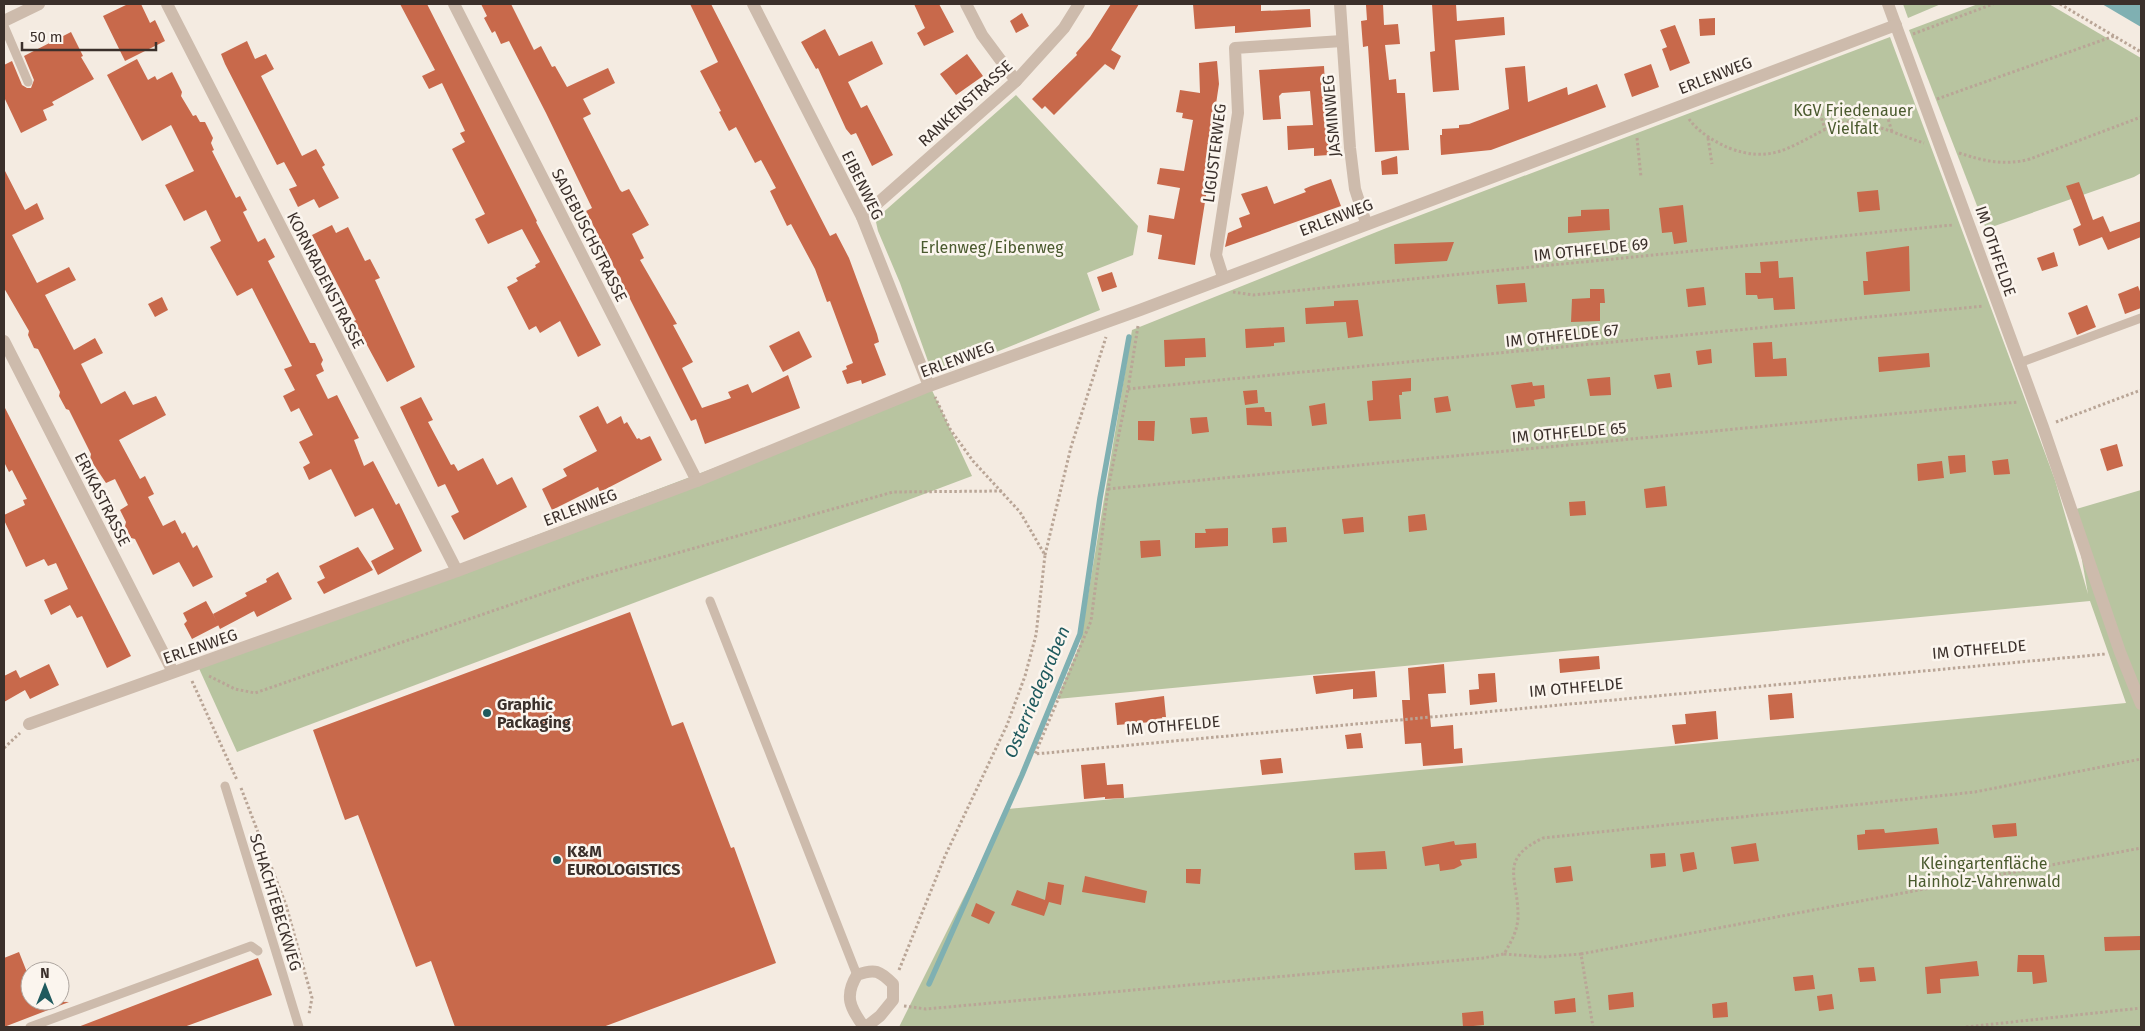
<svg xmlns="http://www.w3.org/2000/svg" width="2145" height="1031" viewBox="0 0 2145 1031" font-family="'Fira Sans',sans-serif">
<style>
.green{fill:#b8c4a0}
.water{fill:#7fb0b2}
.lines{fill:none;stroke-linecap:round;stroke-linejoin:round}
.stream{stroke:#7fb0b2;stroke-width:5.5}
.building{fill:#c8694b}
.path{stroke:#b9a596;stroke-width:3;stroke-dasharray:2.5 2.5;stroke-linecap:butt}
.service{stroke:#cdbbac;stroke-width:9}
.minor{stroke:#cdbbac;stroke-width:12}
.poi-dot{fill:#1f5a5e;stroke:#fbf5ee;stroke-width:2}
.labels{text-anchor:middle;stroke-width:5;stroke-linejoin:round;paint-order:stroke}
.street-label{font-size:16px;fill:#3b302b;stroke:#fbf5ee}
.park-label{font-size:16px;fill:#4a5a2e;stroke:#fbf5ee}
.poi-label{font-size:16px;font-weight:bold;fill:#3b302b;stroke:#fbf5ee;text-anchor:start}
.water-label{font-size:18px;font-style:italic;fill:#1f5a5e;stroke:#fbf5ee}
</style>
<rect width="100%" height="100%" fill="#f4ebe1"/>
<!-- green -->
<g class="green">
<polygon points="1903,4 1941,4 1908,18"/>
<polygon points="1978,4 2049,4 2141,58 2141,173 2134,177 1986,229 1909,30"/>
<polygon points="1890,37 2055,480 2088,594 2073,510 2141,490 2141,1027 899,1027 1008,809 2126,703 2090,601 1057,699 1080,644 1132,330 1384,229"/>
<path d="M1016,95L1138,226L1133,255L1087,273L1100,310L949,371C940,372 935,371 929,364L900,283L878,231L876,222L879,216Z"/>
<polygon points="930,386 972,476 237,752 197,664"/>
</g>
<!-- water -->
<polygon class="water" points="2102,4 2141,4 2141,27"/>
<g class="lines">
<!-- stream -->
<polyline class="stream" points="929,984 1022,775 1080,634 1100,498 1129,337"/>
</g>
<!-- building -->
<g class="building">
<polygon points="128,4 141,4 150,23 155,20 165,41 125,61 103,16"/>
<polygon points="400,4 427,4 537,221 536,222 601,345 578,357 560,321 540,333 536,326 529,330 507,287 518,281 516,278 536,267 535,265 540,262 522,229 488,244 475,219 485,214 452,149 465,142 460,133 465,131 442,83 429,89 422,76 435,70"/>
<polygon points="481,4 511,4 534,50 541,46 552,67 555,66 567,87 608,68 615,83 583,99 591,114 583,118 620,190 622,192 629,189 649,225 632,234 644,258 640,260 677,324 673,325 693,362 682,368 702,408 731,398 728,392 748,384 752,393 788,375 800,408 705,444 696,419 691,421 586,211 592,208 546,113 509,41 501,44 495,31 492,33 484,18 487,16"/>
<polygon points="690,4 711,4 830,236 836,233 849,258 877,334 879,342 874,344 886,375 862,384 861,380 847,384 842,371 847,369 846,366 853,363 830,301 827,302 815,269 791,224 787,226 770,191 776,188 761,160 755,163 736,127 729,131 719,112 721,111 700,71 718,62"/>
<polygon points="914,4 939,4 954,32 924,46 917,33 925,28"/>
<polygon points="1111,4 1139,4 1111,50 1121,56 1114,70 1105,64 1054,115 1045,106 1042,109 1032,99 1077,55 1076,53 1090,37"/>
<polygon points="1193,4 1261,4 1261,11 1310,9 1311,27 1235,33 1235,26 1195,29"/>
<polygon points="1383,4 1384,25 1398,24 1400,44 1385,45 1389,80 1396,79 1397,93 1405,93 1409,150 1375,152 1368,46 1363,47 1361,21 1367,20 1366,5"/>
<polygon points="1432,4 1456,4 1457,21 1504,17 1505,35 1455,40 1459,90 1433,92 1430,52 1435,51"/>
<polygon points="1022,13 1029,26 1016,33 1010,21"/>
<polygon points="1715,18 1715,35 1700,36 1699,19"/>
<polygon points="1675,25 1690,63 1670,71 1662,49 1667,47 1660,30"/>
<polygon points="825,29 839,56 872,41 883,64 848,82 861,108 867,105 893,155 872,166 856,133 851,135 846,129 818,68 816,69 801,42"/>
<polygon points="71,32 83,56 81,57 94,79 52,102 54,105 43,110 47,120 21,133 4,97 4,65 12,61 22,85 27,88 31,88 34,80 24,56"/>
<polygon points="247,41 255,59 266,54 274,69 261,76 302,156 316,149 325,165 322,167 339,198 319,208 314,199 298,207 289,189 297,186 284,162 277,165 225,64 221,54"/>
<polygon points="967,54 983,76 956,95 940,74"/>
<polygon points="137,59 148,80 155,76 157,80 172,72 182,92 181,96 193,116 196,115 200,122 205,122 213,138 211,143 214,150 212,151 236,198 240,196 247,210 243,212 258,242 265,238 275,257 268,261 310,343 315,343 323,360 321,364 324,371 316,375 328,399 337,395 359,438 354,440 364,466 373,461 396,505 399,503 422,551 378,575 371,561 394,549 373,508 355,517 331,469 309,480 303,467 310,463 299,442 313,435 299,408 291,412 283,396 295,390 284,369 292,366 252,288 237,296 210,247 221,241 206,210 184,221 165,185 194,171 171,125 142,141 107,75"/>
<polygon points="1217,61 1219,84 1210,144 1214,145 1195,265 1158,259 1162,235 1147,232 1149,215 1174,219 1180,188 1157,184 1160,168 1184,171 1193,120 1182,118 1183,113 1176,112 1180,90 1200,93 1199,63"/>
<polygon points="1651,64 1659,87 1632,97 1624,74"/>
<polygon points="1324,66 1329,155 1314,156 1314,148 1288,150 1287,126 1313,125 1310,91 1282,93 1279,96 1281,119 1263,120 1259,70"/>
<polygon points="1525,66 1528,102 1567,87 1568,95 1597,84 1606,107 1491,150 1441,155 1440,135 1442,135 1442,129 1459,128 1459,125 1469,124 1509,109 1505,68"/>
<polygon points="1397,156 1398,174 1382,175 1381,161"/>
<polygon points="4,169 25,210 37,203 44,219 12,235 37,283 69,267 76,280 45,295 74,350 95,338 103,353 81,364 101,404 125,391 133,405 156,396 166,415 119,440 140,479 145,476 154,494 148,497 163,526 175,520 182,534 185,532 193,548 197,545 213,577 193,587 179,562 153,575 135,539 131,538 125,526 126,522 120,510 128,505 115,479 106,483 90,459 91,454 69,410 66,409 59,396 60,392 38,349 34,348 28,335 29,331 4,288"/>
<polygon points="1331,179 1341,206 1225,247 1228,233 1242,227 1239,218 1250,214 1241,194 1267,186 1274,204 1306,192 1304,189 1311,186"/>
<polygon points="2079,182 2093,220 2103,216 2110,232 2141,221 2141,237 2108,250 2102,237 2079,246 2073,229 2081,225 2066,186"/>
<polygon points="1878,190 1880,210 1859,212 1857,192"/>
<polygon points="1683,205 1687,242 1674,244 1672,232 1662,233 1659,208"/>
<polygon points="1609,209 1610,230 1568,233 1568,217 1581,216 1581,210"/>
<polygon points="332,225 336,233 348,227 365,261 370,259 380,278 375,280 415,367 387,382 354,321 356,320 312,235"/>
<polygon points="1454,242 1447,261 1395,264 1394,244"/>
<polygon points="1909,246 1910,291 1864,295 1863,281 1868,281 1866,252"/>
<polygon points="2054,252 2058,266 2042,271 2037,258"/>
<polygon points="1778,261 1779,278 1793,277 1795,309 1774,310 1773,298 1758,299 1757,295 1746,295 1745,273 1761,273 1760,262"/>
<polygon points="1112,272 1117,287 1102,292 1097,277"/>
<polygon points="1525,283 1527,302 1498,304 1496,285"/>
<polygon points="2138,286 2141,294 2141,308 2125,314 2118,294"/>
<polygon points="1704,287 1706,305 1688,307 1686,289"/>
<polygon points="1590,289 1604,289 1605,303 1600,303 1600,321 1571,322 1572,299 1590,298"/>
<polygon points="162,297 168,310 155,317 148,304"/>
<polygon points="1358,300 1363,336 1348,338 1346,322 1306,324 1305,308 1334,306 1334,301"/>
<polygon points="2087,305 2096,327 2077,335 2068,313"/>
<polygon points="1284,327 1285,342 1274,343 1274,346 1246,348 1245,329"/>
<polygon points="799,331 812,357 783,372 769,346"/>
<polygon points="1205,338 1206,357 1185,358 1185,366 1165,367 1164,340"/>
<polygon points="1772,342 1773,359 1786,358 1787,376 1755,377 1753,343"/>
<polygon points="1711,349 1712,363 1698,365 1696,351"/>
<polygon points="1929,353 1930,367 1879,372 1878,357"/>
<polygon points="1670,373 1672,387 1657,389 1654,375"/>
<polygon points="1610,377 1611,395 1590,396 1587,379"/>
<polygon points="1411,378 1411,391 1402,392 1402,395 1399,395 1401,419 1369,421 1367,401 1373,400 1372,381"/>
<polygon points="1532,382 1533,386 1544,385 1545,398 1534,400 1535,406 1516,408 1511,385"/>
<polygon points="1257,390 1258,403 1245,405 1243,391"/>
<polygon points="1448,396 1451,411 1436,413 1434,398"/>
<polygon points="421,397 433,420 428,422 451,465 454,464 458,471 483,458 497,485 512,477 527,507 464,540 451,516 459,512 445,484 438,487 400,407"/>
<polygon points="1325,403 1327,424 1312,426 1309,406"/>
<polygon points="4,406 131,656 107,668 82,616 77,618 70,605 51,615 44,600 68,589 56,563 48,566 44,559 26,567 4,520 4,515 25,505 23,500 27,499 12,470 9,472 4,462"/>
<polygon points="598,406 607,424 621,416 624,424 627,422 637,439 639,438 641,440 650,436 662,460 600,492 598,487 552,510 542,489 567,476 563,469 597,451 579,416"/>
<polygon points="1264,407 1265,412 1271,412 1272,426 1247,425 1246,408"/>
<polygon points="1207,417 1209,432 1192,434 1190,418"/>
<polygon points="1138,421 1155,421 1154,441 1138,440"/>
<polygon points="2117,444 2123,466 2107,471 2100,449"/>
<polygon points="1965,455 1966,472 1950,474 1948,456"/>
<polygon points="2008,459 2010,474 1994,475 1992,461"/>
<polygon points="1942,461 1944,478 1918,481 1917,464"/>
<polygon points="1665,486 1667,506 1646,508 1644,489"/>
<polygon points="1585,501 1586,515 1570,516 1569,502"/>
<polygon points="1425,514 1427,530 1409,532 1408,516"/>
<polygon points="1363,517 1364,532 1344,534 1342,519"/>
<polygon points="1286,527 1287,542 1273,543 1272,528"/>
<polygon points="1228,528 1228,546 1195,548 1195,533 1206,533 1205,529"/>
<polygon points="1160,540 1161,556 1141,558 1140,541"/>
<polygon points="358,547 373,570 324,594 317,582 325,578 319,566"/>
<polygon points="278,572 292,599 257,617 254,611 220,629 213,614 247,596 245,593 267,582 266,579"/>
<polygon points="206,601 219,625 192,639 184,624 187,621 183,613"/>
<polygon points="630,612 672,726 683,722 731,848 734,847 776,963 603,1027 455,1027 431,961 416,967 358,815 345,820 313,730"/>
<polygon points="1599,656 1600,669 1560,673 1559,659"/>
<polygon points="49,664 59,685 30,699 25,690 4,702 4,676 16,670 20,678"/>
<polygon points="1444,664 1446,693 1428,694 1431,727 1453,725 1454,749 1462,748 1463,763 1423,766 1421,743 1405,744 1402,700 1410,700 1408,668"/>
<polygon points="1375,671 1377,697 1353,699 1353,689 1316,694 1313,676"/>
<polygon points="1495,673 1497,702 1470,705 1469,690 1479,689 1478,674"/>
<polygon points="1792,693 1794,718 1770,720 1768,695"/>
<polygon points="1164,696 1166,717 1162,717 1163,721 1117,725 1115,703"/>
<polygon points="1716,711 1718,739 1675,744 1672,725 1686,724 1685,714"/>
<polygon points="1361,733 1363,748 1347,749 1345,735"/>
<polygon points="1281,758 1283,773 1262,775 1260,760"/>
<polygon points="1105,763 1107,785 1123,784 1124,798 1105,799 1105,797 1084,799 1081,765"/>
<polygon points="2016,823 2017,836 1994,838 1992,825"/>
<polygon points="1937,828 1939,844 1858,850 1857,835 1865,834 1865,830 1884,829 1885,833"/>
<polygon points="1454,841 1455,845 1476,843 1477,858 1460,860 1462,865 1454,869 1440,871 1439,864 1425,866 1422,847"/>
<polygon points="1756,843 1759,861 1734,864 1731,847"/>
<polygon points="1385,851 1387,869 1355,870 1354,853"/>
<polygon points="1694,852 1697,869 1683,872 1680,854"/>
<polygon points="1665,853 1666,866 1651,868 1650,854"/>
<polygon points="1571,866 1573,881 1556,883 1554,868"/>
<polygon points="1186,869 1201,869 1200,884 1186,883"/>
<polygon points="1085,876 1147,891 1145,903 1082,892"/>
<polygon points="1048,882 1064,885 1061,905 1049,902 1044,916 1011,905 1017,890 1045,900"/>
<polygon points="976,903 995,912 989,924 971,916"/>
<polygon points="2141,936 2141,950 2105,951 2104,937"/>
<polygon points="19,952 30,980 30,1001 69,1002 4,1027 4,958"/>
<polygon points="2018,955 2044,955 2047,982 2033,984 2032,972 2017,972"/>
<polygon points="258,958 272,995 184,1027 78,1027"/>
<polygon points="1977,961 1979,976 1940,979 1941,993 1927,994 1925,967"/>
<polygon points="1874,967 1876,981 1860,982 1858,968"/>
<polygon points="1813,975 1815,989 1795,991 1793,977"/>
<polygon points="1633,992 1634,1007 1609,1010 1608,995"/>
<polygon points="1832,994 1834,1009 1819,1011 1817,996"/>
<polygon points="1575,998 1576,1012 1555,1014 1554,1001"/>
<polygon points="1727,1002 1728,1017 1713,1018 1712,1004"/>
<polygon points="1483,1011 1484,1025 1463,1027 1462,1013"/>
</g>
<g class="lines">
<!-- path -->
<g class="path">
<polyline points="2060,4 2141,52"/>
<polyline points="1913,34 1993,4"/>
<polyline points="1937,99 2114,36"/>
<polyline points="1817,104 1825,129"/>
<polyline points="1892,113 1887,115 1892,132"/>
<path d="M1689,119C1698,132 1715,142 1729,148C1769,163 1787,149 1822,131C1830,127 1841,122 1851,122C1875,123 1901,136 1924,143"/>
<polyline points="1637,138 1641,177"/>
<polyline points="1708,138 1712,164"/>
<path d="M1959,153C1984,161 2004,166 2030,159L2141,117"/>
<polyline points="1233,292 1253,295 1272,293 1953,225"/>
<polyline points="1138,326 1128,389 1108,489 1091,621 1035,754 2106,654"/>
<polyline points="1128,389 1984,306"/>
<polyline points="2056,422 2141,390"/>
<polyline points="1108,489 2018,402"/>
<polyline points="1045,555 1071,447 1106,337"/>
<polyline points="209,676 235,689 255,693 585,579 893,492 1002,491"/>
<polyline points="192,681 237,780"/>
<polyline points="4,748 20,733"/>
<polyline points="241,788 286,905 312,998 309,1014"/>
<polyline points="1504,954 1543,957 1581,954 1593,1027"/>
<polyline points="1581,954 2141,848"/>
<polyline points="899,970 945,856 1007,725 1025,676 1036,635 1045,555 1020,512 973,461 950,429 935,397"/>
<path d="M904,1006L926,1009L1483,958L1504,954C1511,942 1517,932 1518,918C1519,878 1497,860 1543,838L1975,792L2141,759"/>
<polyline points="1966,1027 2141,1008"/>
</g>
<!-- service -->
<g class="service">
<polyline points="4,26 28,82"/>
<polyline points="2019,363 2141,318"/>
<polyline points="710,601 857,975"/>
<polyline points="225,786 299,1027"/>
<polyline points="30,1027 251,946 258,951"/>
</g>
<!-- minor -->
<g class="minor">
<polyline points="167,4 457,571"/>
<polyline points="454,4 697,481"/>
<polyline points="753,4 862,217 929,386"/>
<polyline points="966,4 982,35 1016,81"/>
<polyline points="1340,4 1350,148 1355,189 1366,223"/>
<polyline points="1888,4 2043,427 2120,652 2141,704"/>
<polyline points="4,21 39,4"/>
<polyline points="862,217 1016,81 1064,28 1079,4"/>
<polyline points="1223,277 1216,255 1238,113 1235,48 1342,41"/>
<polyline points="4,341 173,672"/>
<polyline points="29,724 457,571 697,481 929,386 1140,310 1896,25"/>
<path d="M864,1027C850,1008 844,996 857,975C875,968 880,971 893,984V1000L880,1016L866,1027"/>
</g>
</g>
<!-- markers -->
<g class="poi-dot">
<circle cx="487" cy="713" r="5"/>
<circle cx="557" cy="860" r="5"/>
</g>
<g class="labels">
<!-- street labels -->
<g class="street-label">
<text transform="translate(1715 75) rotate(-21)" y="6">ERLENWEG</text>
<text transform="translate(965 103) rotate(-42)" y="6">RANKENSTRASSE</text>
<text transform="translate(1331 116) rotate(-95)" y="6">JASMINWEG</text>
<text transform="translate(1214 153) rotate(-83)" y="6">LIGUSTERWEG</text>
<text transform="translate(863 185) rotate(64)" y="6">EIBENWEG</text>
<text transform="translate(1336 217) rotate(-21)" y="6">ERLENWEG</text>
<text transform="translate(590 235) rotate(63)" y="6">SADEBUSCHSTRASSE</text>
<text transform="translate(1591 249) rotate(-6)" y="6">IM OTHFELDE 69</text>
<text transform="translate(1996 251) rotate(71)" y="6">IM OTHFELDE</text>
<text transform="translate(326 280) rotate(63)" y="6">KORNRADENSTRASSE</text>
<text transform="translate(1562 335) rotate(-6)" y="6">IM OTHFELDE 67</text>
<text transform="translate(957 359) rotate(-20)" y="6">ERLENWEG</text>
<text transform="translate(1569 432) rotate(-5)" y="6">IM OTHFELDE 65</text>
<text transform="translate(103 499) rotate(63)" y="6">ERIKASTRASSE</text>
<text transform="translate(580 507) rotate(-21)" y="6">ERLENWEG</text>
<text transform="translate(200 646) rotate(-19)" y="6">ERLENWEG</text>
<text transform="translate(1979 649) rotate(-5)" y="6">IM OTHFELDE</text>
<text transform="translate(1576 687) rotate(-5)" y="6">IM OTHFELDE</text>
<text transform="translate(1173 725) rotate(-5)" y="6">IM OTHFELDE</text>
<text transform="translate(276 902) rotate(73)" y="6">SCHACHTEBECKWEG</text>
</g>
<!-- park labels -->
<g class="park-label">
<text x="1853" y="116">KGV Friedenauer<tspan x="1853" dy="18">Vielfalt</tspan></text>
<text x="992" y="253">Erlenweg/Eibenweg</text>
<text x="1984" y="869">Kleingartenfläche<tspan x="1984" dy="18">Hainholz-Vahrenwald</tspan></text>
</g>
<!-- poi labels -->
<g class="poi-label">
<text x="497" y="710">Graphic<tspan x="497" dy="18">Packaging</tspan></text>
<text x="567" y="857">K&amp;M<tspan x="567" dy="18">EUROLOGISTICS</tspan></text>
</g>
<!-- water labels -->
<g class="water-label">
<text transform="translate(1037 692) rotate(-67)" y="6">Osterriedegraben</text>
</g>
</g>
<!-- border -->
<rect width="2145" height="1031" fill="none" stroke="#3b302b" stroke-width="10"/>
<!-- north arrow -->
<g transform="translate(45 986)"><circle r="24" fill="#fbf5ee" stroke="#aea6a0"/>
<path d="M0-4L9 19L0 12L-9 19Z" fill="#1f5a5e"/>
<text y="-8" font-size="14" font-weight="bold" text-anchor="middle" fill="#3b302b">N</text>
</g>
<!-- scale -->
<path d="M22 42v8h134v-8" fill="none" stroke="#3b302b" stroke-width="2.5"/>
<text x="30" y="42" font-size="15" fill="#3b302b" stroke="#fbf5ee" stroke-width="4" paint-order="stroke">50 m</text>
</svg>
